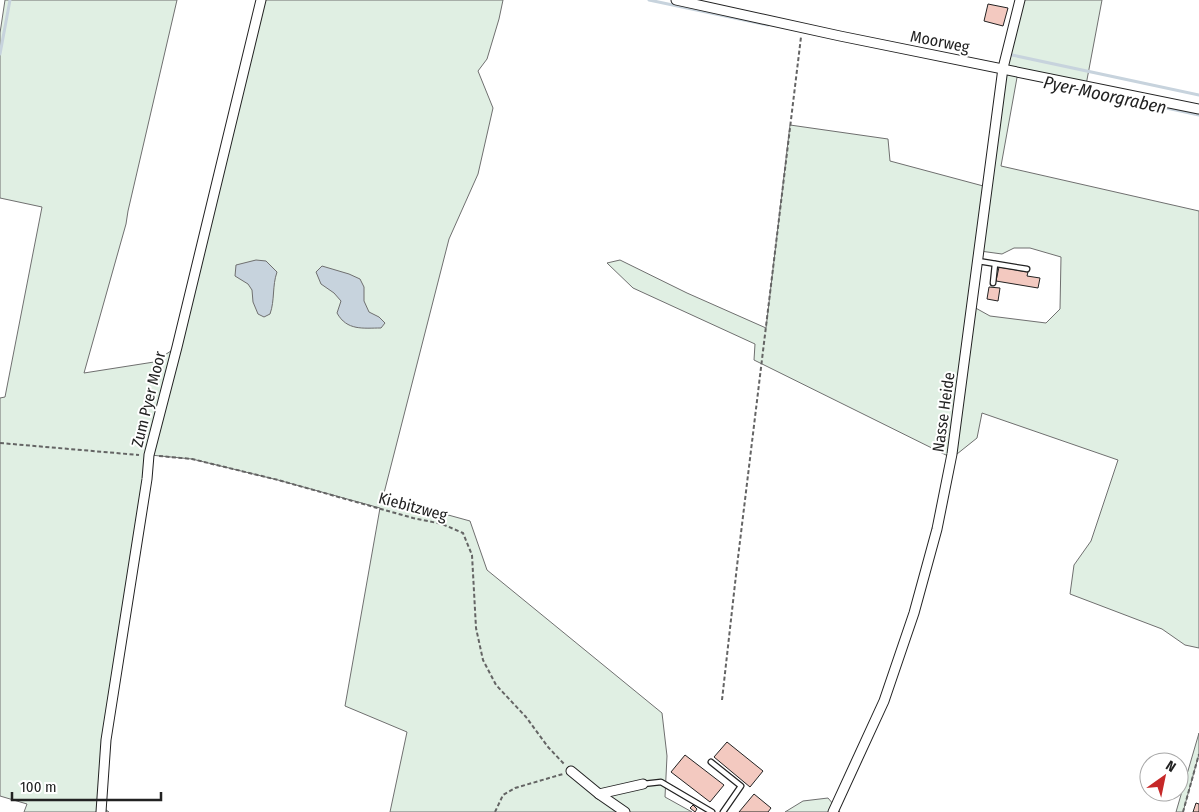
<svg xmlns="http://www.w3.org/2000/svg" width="1199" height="812" viewBox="0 0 1199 812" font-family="'Fira Sans Condensed',sans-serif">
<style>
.green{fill:#e0efe3;stroke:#6f6f6f;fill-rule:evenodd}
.water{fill:#c7d3dd;stroke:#6f6f6f}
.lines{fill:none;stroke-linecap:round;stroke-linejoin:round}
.stream{stroke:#c7d3dd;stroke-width:3}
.building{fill:#f3c9c0;stroke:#222}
.lane-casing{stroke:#222;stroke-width:7}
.street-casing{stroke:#222;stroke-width:11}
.path{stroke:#646464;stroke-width:2;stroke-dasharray:4 2.5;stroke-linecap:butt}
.lane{stroke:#fff;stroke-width:4.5}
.street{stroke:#fff;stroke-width:9}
.labels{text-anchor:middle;stroke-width:4;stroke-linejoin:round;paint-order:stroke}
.street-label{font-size:16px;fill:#222;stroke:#fff}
.water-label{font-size:18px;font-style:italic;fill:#222;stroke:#fff}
</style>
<rect width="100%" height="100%" fill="#fff"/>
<!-- green -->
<g class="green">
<polygon points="5,0 177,0 128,211 126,224 84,373 154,362 177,347 261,0 503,0 499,19 487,59 478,71 493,108 478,174 449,239 383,497 470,521 487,570 662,713 667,756 665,797 692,812 390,812 407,732 345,706 380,508 278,480 192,459 150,455 118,662 102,807 109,812 24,812 27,804 0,796 0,398 5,397 42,207 0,198 0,33"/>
<path d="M1020,0H1102L1086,85L1018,72L1001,166L1199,211V648L1185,645L1162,629L1070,594L1074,565L1091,541L1118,460L982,413L977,438L952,458L754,360L755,344L633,288L607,263L620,260L687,293L766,328L790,125L888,139L890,161L987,187L1003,69ZM1014,248H1030L1061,257L1060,309L1046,323L990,316L972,306L980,251L1002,254Z"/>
<polygon points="1199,733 1199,754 1183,812 1176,812"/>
<polygon points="828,798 840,812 785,812 803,801"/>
</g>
<!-- water -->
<g class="water">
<path d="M256,260L266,261L277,272C272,286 275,300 270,314L264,317L258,314L253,302L252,290L248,284L235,276L236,265Z"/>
<path d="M322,266L349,274L360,279L364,287V301L369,312L379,317L385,323L381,328C363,328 347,331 337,313L341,301L334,293L321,284L316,272Z"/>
</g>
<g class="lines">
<!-- stream -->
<g class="stream">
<polyline points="649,0 768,25"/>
<polyline points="0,54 10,0"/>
<polyline points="1012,55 1199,95"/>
<polyline points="1041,81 1199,115"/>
</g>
</g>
<!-- building -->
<g class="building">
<polygon points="988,4 1008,8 1003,26 984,21"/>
<polygon points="999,267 1028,272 1027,276 1040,278 1038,288 996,281"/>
<polygon points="989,287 1000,288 998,301 987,299"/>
<polygon points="727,742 763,771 750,787 714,757"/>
<polygon points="685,755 724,785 710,802 671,772"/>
<polygon points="754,794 771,808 768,812 739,812"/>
<polygon points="1196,803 1199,804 1199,812 1193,812"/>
<polygon points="693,805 697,809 695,812 690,808"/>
</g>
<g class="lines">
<defs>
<g id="lane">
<polyline points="978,261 1027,269"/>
<polyline points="993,283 995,264"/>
<polyline points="711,762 741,786 723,812"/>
<polyline points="643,784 661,782 712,812"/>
</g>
<g id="street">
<polyline points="676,0 840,36 1199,109"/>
<polyline points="571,771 599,794 625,812"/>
<polyline points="599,794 643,784"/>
<polyline points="101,812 106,740 147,479 149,455 177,347 261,0"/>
<polyline points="833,812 884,701 914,613 937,529 952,454 1003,68 1020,0"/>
</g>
</defs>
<!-- lane casing -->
<use href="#lane" class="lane-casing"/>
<!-- street casing -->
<use href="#street" class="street-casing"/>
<!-- path -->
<g class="path">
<polyline points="0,443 139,455"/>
<polyline points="159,456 192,459 278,480 413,518 442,524 463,533 472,555 476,628 483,660 496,685 526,717 548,747 565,765"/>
<polyline points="722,700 737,566 801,37"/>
<polyline points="495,812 503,795 515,788 563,774"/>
<polyline points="1183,812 1199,754"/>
</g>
<!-- lane -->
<use href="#lane" class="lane"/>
<!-- street -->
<use href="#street" class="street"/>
</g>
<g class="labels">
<!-- street labels -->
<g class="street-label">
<text transform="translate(940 41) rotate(11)" y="6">Moorweg</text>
<text transform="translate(148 399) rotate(-76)" y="6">Zum Pyer Moor</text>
<text transform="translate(943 412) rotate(-82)" y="6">Nasse Heide</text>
<text transform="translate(413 506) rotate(15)" y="6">Kiebitzweg</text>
</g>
<!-- water labels -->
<g class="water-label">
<text transform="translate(1105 95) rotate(12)" y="6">Pyer Moorgraben</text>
</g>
</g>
<!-- north arrow -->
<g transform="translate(1164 777) rotate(33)"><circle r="24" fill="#ffffff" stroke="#a7a7a7"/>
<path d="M0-4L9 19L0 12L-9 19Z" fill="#c62828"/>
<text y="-8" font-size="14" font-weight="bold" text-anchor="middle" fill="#222222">N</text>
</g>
<!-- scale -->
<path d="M12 792v8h149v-8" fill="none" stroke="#222222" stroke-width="2.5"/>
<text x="20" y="792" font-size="15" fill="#222222" stroke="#ffffff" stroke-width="4" paint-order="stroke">100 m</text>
</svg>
